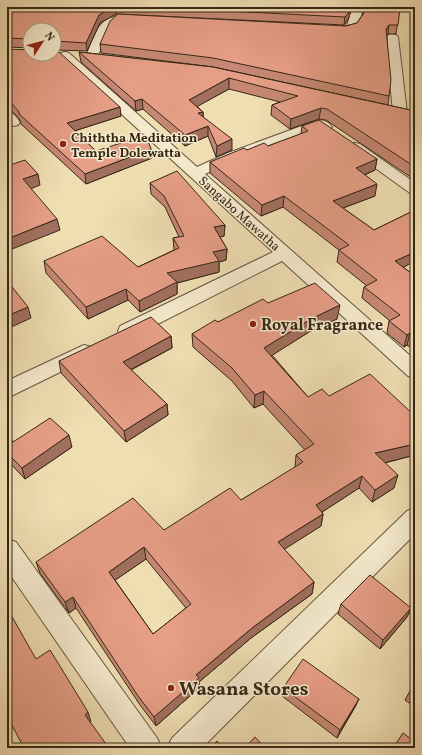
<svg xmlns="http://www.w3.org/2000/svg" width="422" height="755" viewBox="0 0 422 755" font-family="Vollkorn,serif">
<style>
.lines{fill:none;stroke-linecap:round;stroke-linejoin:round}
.street-casing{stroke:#64553d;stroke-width:2}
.street{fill:#f5eace;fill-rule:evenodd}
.wall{fill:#c68874;stroke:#362716;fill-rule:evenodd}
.shaded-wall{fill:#a16f5e;stroke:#362716}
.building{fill:#e69e87;stroke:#362716;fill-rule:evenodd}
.poi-dot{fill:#8f2418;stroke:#f5eace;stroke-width:1.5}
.labels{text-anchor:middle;stroke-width:3;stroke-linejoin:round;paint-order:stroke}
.far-poi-label{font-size:13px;font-weight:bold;fill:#362716;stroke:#f5eace;text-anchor:start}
.far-street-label{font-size:13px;fill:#362716;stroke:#f5eace}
.poi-label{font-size:16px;font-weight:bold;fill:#362716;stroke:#f5eace;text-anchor:start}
.near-poi-label{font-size:19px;font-weight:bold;fill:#362716;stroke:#f5eace;text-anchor:start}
</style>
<rect width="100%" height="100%" fill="#f0deb3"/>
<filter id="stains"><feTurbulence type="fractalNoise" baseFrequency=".005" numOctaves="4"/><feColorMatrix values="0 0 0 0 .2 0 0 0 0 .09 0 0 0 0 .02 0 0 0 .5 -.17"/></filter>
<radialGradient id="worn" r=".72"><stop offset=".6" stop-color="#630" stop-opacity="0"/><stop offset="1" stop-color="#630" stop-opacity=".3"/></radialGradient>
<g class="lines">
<defs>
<g id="street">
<polygon points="352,7 362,7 361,21 355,31 324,31 322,29 324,27 347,26"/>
<path d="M117,16L137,17L143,20L137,23H116L109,29L96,60H88L86,57C93,39 96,20 117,16Z"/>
<polygon points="392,34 396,35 398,37 407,113 405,116 395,116 393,113 386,37 388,35"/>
<path d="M65,52L69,53L197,167L228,153L315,121C322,119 328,121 332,127L330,130L325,131L319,129L238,159L205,174L415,360V378L408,376L282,261L134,336L127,338L120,336L118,331L120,326L273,252L61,59L59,56L61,53Z"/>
<path d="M7,111C13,112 16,117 20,122L18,125L13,126L7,124Z"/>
<polygon points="355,143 360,144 415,183 415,195 410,193 350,150 348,147 350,144"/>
<polygon points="84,345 91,347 94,352 91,357 7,398 7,381"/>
<polygon points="415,508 415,534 202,748 167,748 172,738 407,511"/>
<polygon points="7,539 16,542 157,738 162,748 130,748 7,570"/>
</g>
</defs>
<!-- street casing -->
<use href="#street" class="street-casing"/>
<!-- street -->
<use href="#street" class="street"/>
</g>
<!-- wall -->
<g class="wall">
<polygon points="7,7 352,7 348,20 344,25 116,14 100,23 87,51 54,50 54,30 30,30 30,48 7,47"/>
<polygon points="363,7 400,7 396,34 388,34 387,35 389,96 388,105 213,67 101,53 100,44 346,26 357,23 363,14"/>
<polygon points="7,49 121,116 74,131 96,151 151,149 152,158 86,184 21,124 20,120 15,114 10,110 7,110"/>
<polygon points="79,52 213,67 415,111 415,180 326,120 319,119 290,129 271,115 272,105 280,102 229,89 197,106 203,112 203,117 232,150 216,157 208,136 185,146 143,109 136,111 81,62"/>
<polygon points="302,126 377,159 375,170 365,175 375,196 343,208 374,230 415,210 415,261 403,267 415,276 415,351 407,345 404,347 387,333 389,321 390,321 362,298 364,287 367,286 337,262 339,250 283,207 261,216 210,173 210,162 247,150 268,146 301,134"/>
<polygon points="150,183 225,225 224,236 220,237 227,249 226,260 219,262 219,272 177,283 177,294 140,312 128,300 88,319 46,273 44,261 138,267 174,250 173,238 179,237 165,207 151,194"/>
<path d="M268,303L337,319L309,332L272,355L308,397L329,396L415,416V455L385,463L394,488L372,502L359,488L322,512L323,514L321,526L284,549L314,582L312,594L251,638L199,682V688L156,726L140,705L76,608L69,613L40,573L36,562L164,530L241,500L295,468L296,455L305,450L263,404L254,408L232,381L193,347L192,334L218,322ZM146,559L186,608L153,634L115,580Z"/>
<polygon points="171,336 172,348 131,370 167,404 168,415 126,442 61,373 59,361"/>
<polygon points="7,433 13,442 72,447 25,479 7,460"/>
<polygon points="341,604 411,608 407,617 380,649 338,614"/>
<polygon points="415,682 415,707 405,700"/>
<polygon points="283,688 359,699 355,707 337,738 282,696"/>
</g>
<!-- shaded-wall -->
<g class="shaded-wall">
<polygon points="112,7 115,7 116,14 100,23 87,51 86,43 99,15"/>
<polygon points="350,7 352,7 348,20 344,25 345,17"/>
<polygon points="389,25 388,34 385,37 386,29"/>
<polygon points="229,78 229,89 189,111 189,100"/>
<polygon points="142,99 143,109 136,111 135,101"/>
<polygon points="120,107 121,116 68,133 67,123"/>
<polygon points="321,108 319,119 290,129 291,119"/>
<polygon points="203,112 203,122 198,113"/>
<polygon points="208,126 208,136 185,146 185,135"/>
<polygon points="232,139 232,150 216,157 217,146"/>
<polygon points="151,149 152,158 86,184 85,174"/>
<polygon points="377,159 375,170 354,179 356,168"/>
<polygon points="38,174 40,185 25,191 23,179"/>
<polygon points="377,184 375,196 332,212 333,201"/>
<polygon points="284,196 283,207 261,216 262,205"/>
<polygon points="57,219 60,230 7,251 7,239"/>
<polygon points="225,225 224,236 214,238 214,227"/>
<polygon points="227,249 226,260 219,262 219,272 177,283 177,294 140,312 139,301 167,273 213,252"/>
<polygon points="415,252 415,261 393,273 395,261"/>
<polygon points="126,289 128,300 88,319 86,307"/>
<polygon points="340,305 337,319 309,332 263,361 264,348 311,319"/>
<polygon points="28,307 31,318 7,329 7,316"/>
<polygon points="410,333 407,345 404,347 407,335"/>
<polygon points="171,336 172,348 124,373 123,362"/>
<polygon points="264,391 263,404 254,408 255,395"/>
<polygon points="167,404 168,415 126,442 124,431"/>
<polygon points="69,435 72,447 25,479 22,468"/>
<polygon points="415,444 415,455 372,466 375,453"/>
<polygon points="398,475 394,488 372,502 375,490"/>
<polygon points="362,476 359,488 313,518 316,505"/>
<polygon points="323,514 321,526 277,554 278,542"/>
<polygon points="144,547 146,559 111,583 109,572"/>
<polygon points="314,582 312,594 251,638 199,682 199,688 156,726 154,717 196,675 252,628"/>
<polygon points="73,597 76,608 69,613 65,602"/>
<polygon points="411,608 407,617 380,649 383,640"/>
<polygon points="359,699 355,707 337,738 340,730"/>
<polygon points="88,712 91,722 88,724 85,715"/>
</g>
<!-- building -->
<g class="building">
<polygon points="7,7 112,7 99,15 86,43 54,41 54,30 30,30 30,44 29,39 7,38"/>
<polygon points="148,7 350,7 349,12 345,17"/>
<polygon points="364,7 400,7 398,25 389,25 386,29 391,80 389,96 213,58 100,44 110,21 118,14 346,26 357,23 364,13"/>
<polygon points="7,49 30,50 30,54 54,54 54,52 59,52 120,107 67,123 96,151 146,135 151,149 85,174 19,114 19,112 13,105 7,101"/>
<polygon points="79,52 213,67 415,111 415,134 411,134 415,136 415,167 327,109 321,108 291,119 272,105 298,96 229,78 189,100 203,112 198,113 232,139 217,146 208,126 185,135 142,99 135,101"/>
<polygon points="319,120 377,159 356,168 377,184 333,201 374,230 415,210 415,252 395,261 415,276 415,337 410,333 407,335 389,321 400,315 364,287 377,280 339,250 349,245 284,196 262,205 210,162 244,148 247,150 264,143 268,146 308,131 302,126"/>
<polygon points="25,160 38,174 23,179 57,219 7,239 7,166"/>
<polygon points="177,171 225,225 214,227 227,249 213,252 219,261 167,273 177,282 139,301 126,289 86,307 44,261 102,236 138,267 179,248 173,238 184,236 164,196 150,183"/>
<polygon points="9,283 28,307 7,316 7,284"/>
<path d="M315,283L340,305L311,319L264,348L308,397L322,389L329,396L370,374L415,416V444L375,453L398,475L375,490L362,476L316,505L323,514L278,542L314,582L252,628L196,675L199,678L154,717L138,696L73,597L65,602L36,562L133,498L164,530L230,488L241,500L303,462L296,455L314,444L264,391L255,395L232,368L192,334L215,320L218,322L263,299L268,303ZM144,547L191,604L153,634L109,572Z"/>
<polygon points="151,317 171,336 123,362 167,404 124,431 59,361"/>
<polygon points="50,418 69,435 22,468 7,453 7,433 13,442"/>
<polygon points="370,575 411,608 383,640 341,604"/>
<polygon points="11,615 36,659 50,650 88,712 85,715 109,748 24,748 7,716 7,617"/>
<polygon points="303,659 359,699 340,730 283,688"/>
<polygon points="415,682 415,695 410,691"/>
<polygon points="403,733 415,742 415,748 393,748"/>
<polygon points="255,737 265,748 245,748"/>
<polygon points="217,741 223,748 210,748"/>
</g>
<!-- markers -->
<g class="poi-dot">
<circle cx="63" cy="144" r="4"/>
<circle cx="253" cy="324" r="4"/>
<circle cx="171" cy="688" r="4"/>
</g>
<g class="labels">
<!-- far-poi labels -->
<g class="far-poi-label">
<text x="71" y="142">Chiththa Meditation<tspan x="71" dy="15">Temple Dolewatta</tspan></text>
</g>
<!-- far-street labels -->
<g class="far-street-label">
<text transform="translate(240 213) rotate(42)" y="5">Sangabo Mawatha</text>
</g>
<!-- poi labels -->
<g class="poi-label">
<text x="261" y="330">Royal Fragrance</text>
</g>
<!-- near-poi labels -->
<g class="near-poi-label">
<text x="179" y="695">Wasana Stores</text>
</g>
</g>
<!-- margin -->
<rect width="422" height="755" fill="none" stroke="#f0deb3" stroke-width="24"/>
<rect x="8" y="8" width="406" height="739" fill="none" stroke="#362716" stroke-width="2"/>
<rect x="12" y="12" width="398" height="731" fill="none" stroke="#362716"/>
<!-- north arrow -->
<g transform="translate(42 42) rotate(54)"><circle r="19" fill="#f5eace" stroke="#a99c84"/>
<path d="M0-3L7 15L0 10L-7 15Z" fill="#8f2418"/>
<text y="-6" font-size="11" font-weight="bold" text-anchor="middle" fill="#362716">N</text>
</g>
<rect width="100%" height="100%" filter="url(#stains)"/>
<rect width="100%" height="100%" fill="url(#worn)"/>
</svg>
